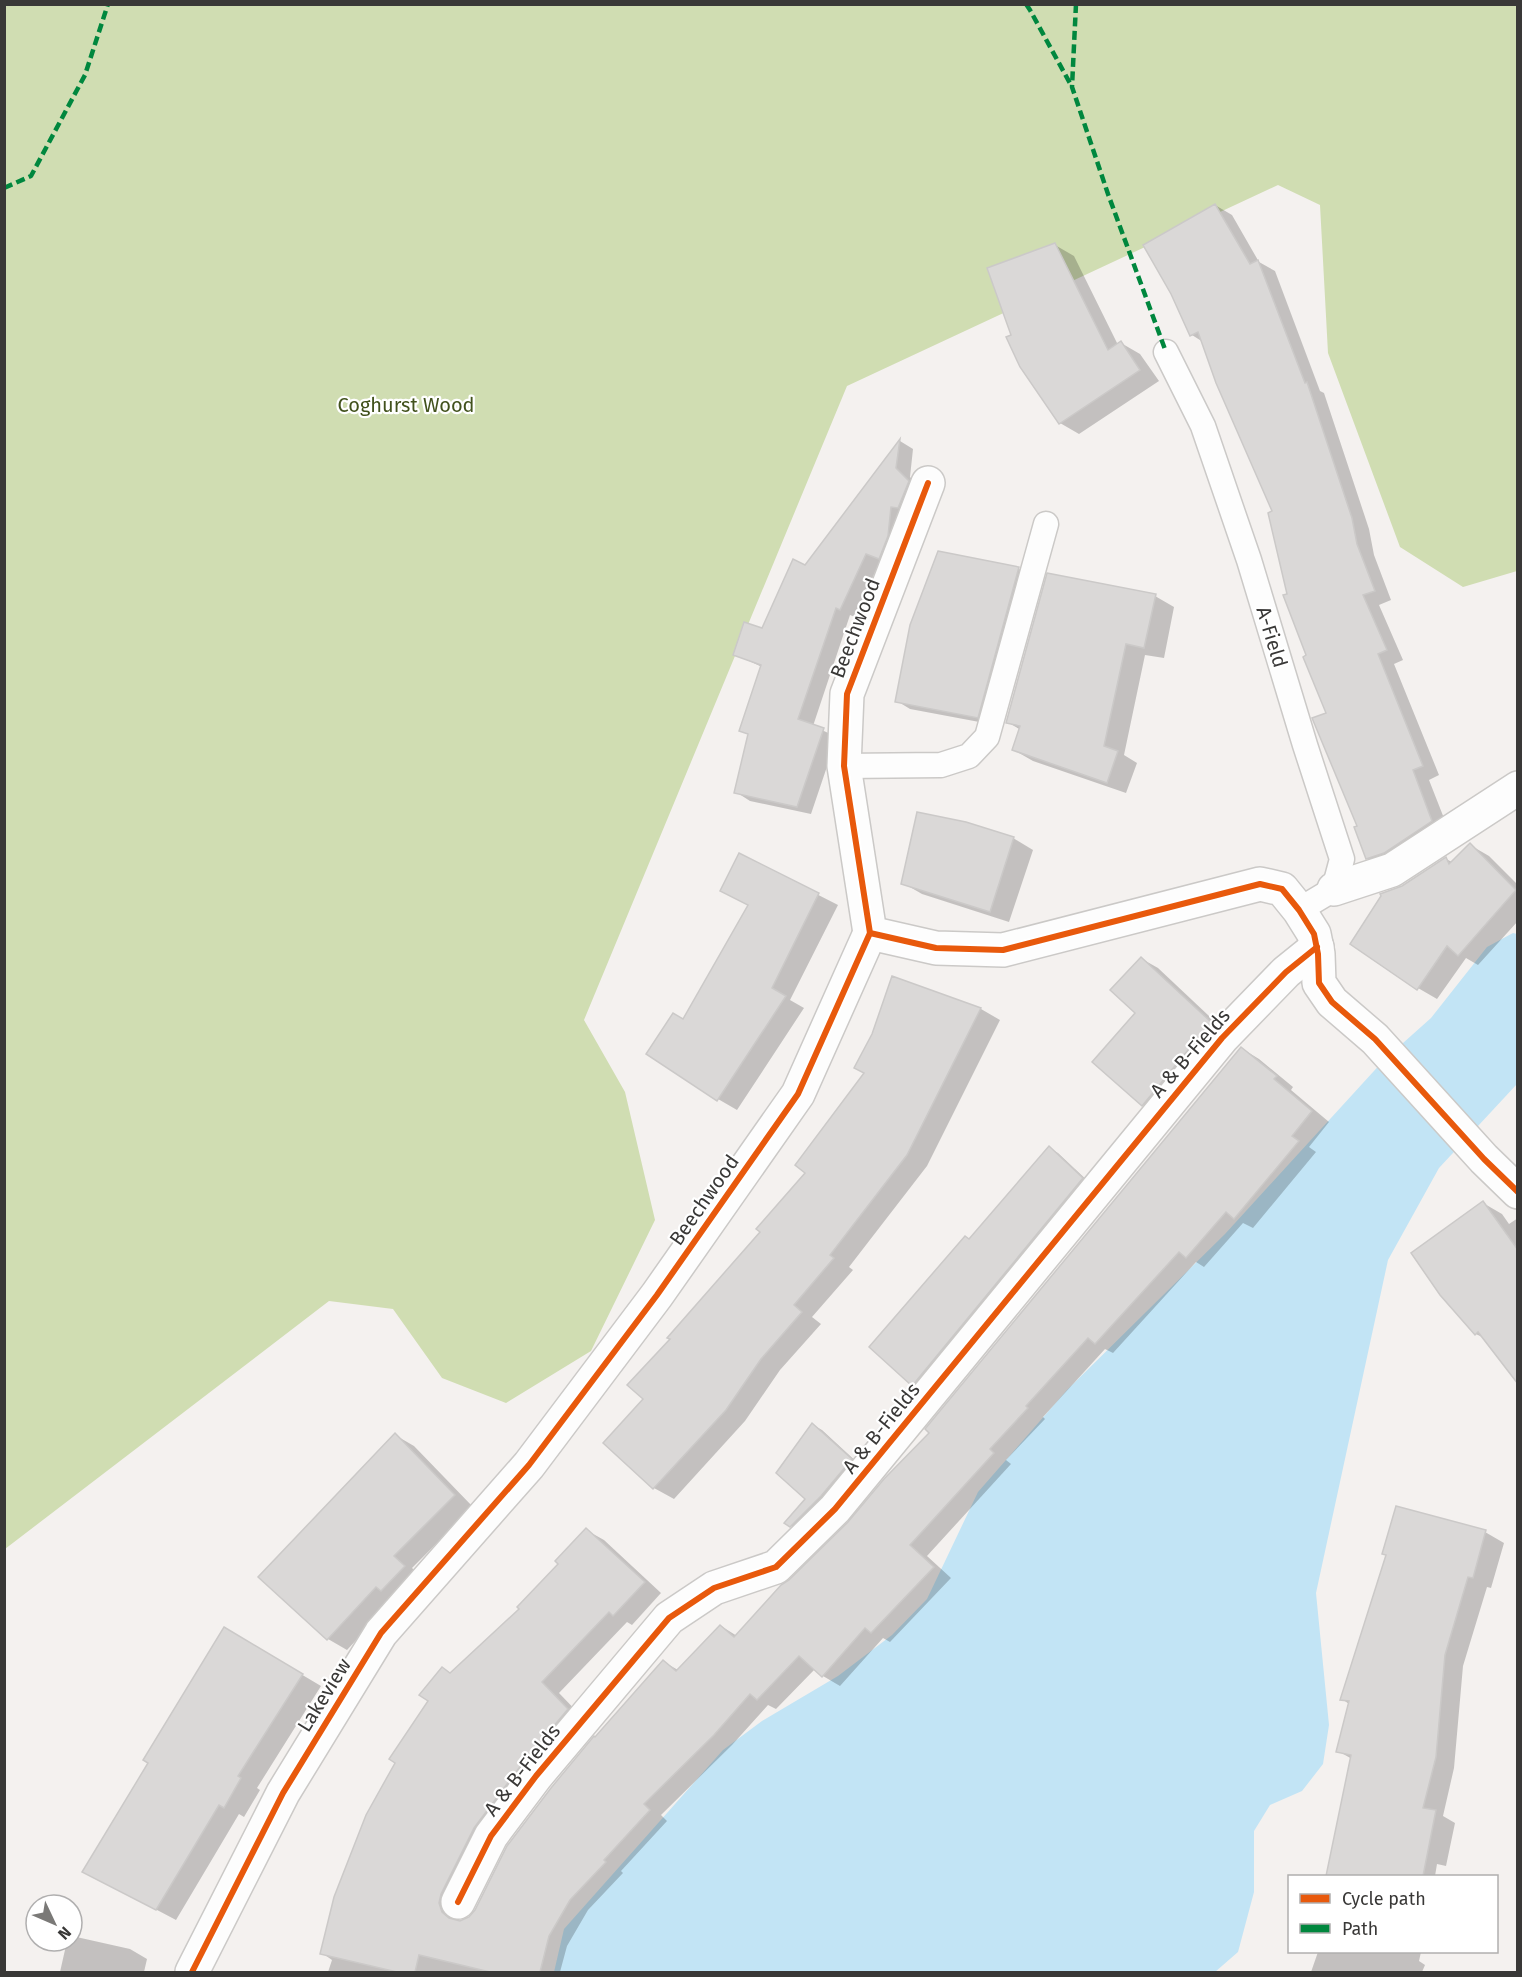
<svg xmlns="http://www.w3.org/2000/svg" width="1522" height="1977" viewBox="0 0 1522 1977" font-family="'Fira Sans',sans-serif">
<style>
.forest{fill:#d0ddb2}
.water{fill:#c2e4f5}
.shadow{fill:#0003}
.building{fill:#dad8d7;stroke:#cbc9c8;stroke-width:1.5}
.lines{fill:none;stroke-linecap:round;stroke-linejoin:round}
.service-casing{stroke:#cbc9c7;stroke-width:27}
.minor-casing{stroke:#cbc9c7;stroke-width:36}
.service{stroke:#fdfdfd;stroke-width:24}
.minor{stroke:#fdfdfd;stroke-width:33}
.quiet{stroke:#00873e;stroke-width:4.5;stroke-dasharray:9 4.5;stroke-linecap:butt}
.cycleway-casing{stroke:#fff;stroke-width:10}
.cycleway{stroke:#e8590c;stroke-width:6}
.labels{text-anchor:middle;stroke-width:4.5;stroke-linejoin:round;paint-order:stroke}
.park-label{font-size:20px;fill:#42521d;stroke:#fff}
.street-label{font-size:20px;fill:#393837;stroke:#fff}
</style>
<rect width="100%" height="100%" fill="#f4f1ef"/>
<!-- forest -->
<polygon class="forest" points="5,5 1517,5 1517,571 1463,587 1400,547 1328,353 1320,205 1278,185 847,386 584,1020 625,1092 655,1220 591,1351 506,1403 442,1378 393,1309 329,1301 5,1549"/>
<!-- water -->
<polygon class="water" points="1513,933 1517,934 1517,1084 1439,1168 1388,1260 1316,1593 1329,1725 1323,1764 1302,1791 1270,1805 1254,1831 1254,1892 1238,1952 1215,1972 554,1972 564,1929 723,1750 762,1721 838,1676 892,1635 927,1599 978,1492 1067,1390 1225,1234 1384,1060 1431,1018 1487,947"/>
<!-- shadow -->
<g class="shadow">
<polygon points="1215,205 1232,215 1259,262 1275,271 1320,391 1324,393 1369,529 1374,555 1391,600 1379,605 1403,660 1394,664 1439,775 1429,780 1449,831 1385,867 1368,858 1328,714 1288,595 1274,512 1203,342 1192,335 1172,293"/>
<polygon points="1055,245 1074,256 1118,345 1121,343 1140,354 1159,381 1079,434 1060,423 1013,336"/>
<polygon points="900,441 913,449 910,477 922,490 893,566 880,561 855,617 850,615 813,726 837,737 811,814 750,801 736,792 750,735 740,730 762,667 734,654 762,630 806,567"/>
<polygon points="939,553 1019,569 1031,576 990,724 910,709 897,701"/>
<polygon points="1155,596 1174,607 1164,658 1145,655 1124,755 1137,763 1126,793 1033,761 1014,750 1021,730 1007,722"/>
<polygon points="1013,838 1033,850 1009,922 922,894 903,883"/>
<polygon points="1470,845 1489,856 1518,885 1518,921 1478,965 1466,958 1437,999 1418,988 1403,887 1446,859 1452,862"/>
<polygon points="740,855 838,905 790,1000 804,1008 737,1110 718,1099 750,906"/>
<polygon points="1142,959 1158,968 1226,1032 1159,1114 1143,1105 1137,1013"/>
<polygon points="893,978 981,1009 1000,1020 927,1166 849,1267 853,1270 812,1317 821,1324 780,1370 745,1421 674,1499 654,1488 605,1443 645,1399 672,1339 762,1232 807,1173 866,1073 874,1034"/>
<polygon points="1241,1048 1259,1059 1293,1087 1291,1090 1329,1122 1309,1147 1316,1152 1253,1228 1243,1223 1204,1267 1196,1262 1113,1353 1105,1349 1043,1417 1045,1419 1006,1460 1011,1464 927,1556 951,1578 890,1642 883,1638 840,1686 823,1676 815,1669 776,1709 768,1705 732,1745 661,1815 667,1821 621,1871 623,1873 588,1910 567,1946 560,1972 328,1972 332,1960 322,1953 451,1674 521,1609 560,1564 586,1530 604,1540 661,1593 632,1625 627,1622 559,1693 585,1720 457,1914 459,1922 470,1919 664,1662 678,1670 721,1626 737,1636 849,1523 931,1433"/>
<polygon points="1049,1148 1058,1153 1091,1184 922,1390 913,1385 970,1240"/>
<polygon points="1483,1203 1502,1214 1509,1224 1518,1218 1518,1378 1486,1339 1476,1334 1441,1294"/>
<polygon points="813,1425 822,1430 860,1465 800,1531 791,1526 807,1499"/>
<polygon points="395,1435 414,1446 473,1507 412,1568 423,1578 395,1598 347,1650 328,1639 260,1577"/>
<polygon points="1485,1532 1504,1543 1491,1588 1487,1587 1463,1666 1454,1768 1443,1816 1455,1823 1446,1866 1437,1864 1435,1876 1328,1876 1352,1759 1338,1751 1349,1704 1342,1699"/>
<polygon points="225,1629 321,1686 257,1788 260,1790 244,1817 239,1814 176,1920 104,1882 150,1762"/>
<polygon points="72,1936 130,1949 147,1959 144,1972 60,1972 67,1941 72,1941"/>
<polygon points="1318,1952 1421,1952 1419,1961 1425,1965 1422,1972 1311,1972"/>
</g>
<!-- building -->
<g class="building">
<polygon points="1215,204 1250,264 1258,260 1305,383 1307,382 1352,518 1357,544 1375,591 1363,595 1387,650 1378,654 1423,766 1413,770 1432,821 1384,853 1366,859 1354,827 1357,826 1312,718 1326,713 1303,657 1306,655 1283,595 1287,594 1268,513 1272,511 1216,383 1198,332 1190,336 1171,294 1143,245"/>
<polygon points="1055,243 1108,350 1121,341 1140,370 1059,424 1020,367 1006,337 1011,335 987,268"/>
<polygon points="900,439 896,468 909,481 898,508 891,507 888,536 879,559 866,554 840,610 836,608 798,719 824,728 797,807 734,793 748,734 739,731 761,665 733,655 744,622 762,628 793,559 805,565"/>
<polygon points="938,551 1019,567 978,718 895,702 910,625"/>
<polygon points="1047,573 1156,594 1144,648 1126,644 1104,746 1118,751 1107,783 1012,750 1020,726 1006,723"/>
<polygon points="917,812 966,822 1014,837 990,912 901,884"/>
<polygon points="1470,843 1516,890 1458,956 1447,946 1417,990 1350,944 1381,896 1380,894 1402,886 1446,857 1449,864"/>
<polygon points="739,853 819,893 772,988 786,996 717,1101 646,1054 673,1013 683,1019 748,905 720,891"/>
<polygon points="1141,957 1211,1022 1142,1106 1092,1062 1135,1013 1110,990"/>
<polygon points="892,976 981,1008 907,1155 830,1255 834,1258 794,1305 802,1312 761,1359 726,1410 653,1489 603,1443 643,1399 627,1385 670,1339 667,1338 760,1232 756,1229 805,1173 795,1165 864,1073 854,1068 872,1034"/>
<polygon points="1241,1047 1277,1076 1274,1079 1312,1111 1292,1136 1299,1141 1234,1219 1226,1212 1186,1258 1179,1252 1095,1344 1088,1338 1026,1406 1028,1408 990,1449 994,1453 910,1545 934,1567 871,1633 865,1628 822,1677 799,1656 757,1700 750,1694 714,1735 644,1804 650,1810 604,1860 606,1862 570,1900 549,1936 540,1972 490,1972 419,1955 415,1972 397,1972 320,1954 334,1897 366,1815 395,1763 389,1759 428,1701 419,1695 442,1667 450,1673 519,1609 517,1607 558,1564 555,1561 586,1528 645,1582 613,1616 609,1612 542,1682 568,1709 522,1764 474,1828 441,1894 439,1903 442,1912 449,1918 460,1921 469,1917 475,1910 507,1846 551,1788 594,1736 595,1737 663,1660 676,1671 720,1625 734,1637 781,1585 789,1580 848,1522 884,1479 929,1433 925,1429"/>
<polygon points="1049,1146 1083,1178 912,1386 869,1347 965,1236 969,1239"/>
<polygon points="1483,1201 1518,1250 1518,1384 1478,1332 1475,1335 1440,1295 1411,1253"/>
<polygon points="812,1423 852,1459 821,1496 790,1527 784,1523 805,1499 776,1473"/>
<polygon points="395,1433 455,1495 394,1556 405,1566 381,1591 376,1587 327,1640 258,1577"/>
<polygon points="1396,1506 1486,1530 1473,1578 1468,1577 1445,1655 1436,1757 1423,1808 1436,1810 1423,1876 1326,1876 1351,1755 1336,1752 1349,1701 1340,1700 1386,1555 1382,1554"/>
<polygon points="224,1627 303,1674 238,1776 241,1778 224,1808 219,1805 156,1910 82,1872 148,1763 143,1760"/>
</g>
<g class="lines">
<defs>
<g id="service">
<polyline points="1166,352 1203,426 1249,560 1305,745 1342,859 1334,889 1299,910"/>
<polyline points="844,766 941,765 969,756 987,737 1046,524"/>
</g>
<g id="minor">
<polyline points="928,483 847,694 844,766 870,933 936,948 1003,950 1260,884 1282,889 1299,910 1314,934 1318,954 1319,983 1332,1002 1375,1039 1484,1159 1518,1192"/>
<polyline points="1334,889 1392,870 1518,788"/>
<polyline points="458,1902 491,1836 536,1776 669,1618 714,1588 776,1567 835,1509 1222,1038 1286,972 1317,947"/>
<polyline points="192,1972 283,1793 381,1633 529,1465 657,1295 798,1094 870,933"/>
</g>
</defs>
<!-- service casing -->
<use href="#service" class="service-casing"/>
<!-- minor casing -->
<use href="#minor" class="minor-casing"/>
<!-- service -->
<use href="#service" class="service"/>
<!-- minor -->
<use href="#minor" class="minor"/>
<!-- quiet -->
<g class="quiet">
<polyline points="1026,4 1030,10 1072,87"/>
<polyline points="1076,4 1072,87 1108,194 1166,352"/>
<polyline points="4,188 31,176 85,75 108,4"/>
</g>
<defs>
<g id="cycleway">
<polyline points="928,483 847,694 844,766 870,933 936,948 1003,950 1260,884 1282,889 1299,910 1314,934 1318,954 1319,983 1332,1002 1375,1039 1484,1159 1518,1192"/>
<polyline points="458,1902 491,1836 536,1776 669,1618 714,1588 776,1567 835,1509 1222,1038 1286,972 1317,947"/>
<polyline points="192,1972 283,1793 381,1633 529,1465 657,1295 798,1094 870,933"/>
</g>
</defs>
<!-- cycleway casing -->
<use href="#cycleway" class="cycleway-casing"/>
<!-- cycleway -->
<use href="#cycleway" class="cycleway"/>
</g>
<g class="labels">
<!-- park labels -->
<g class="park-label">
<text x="406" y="412">Coghurst Wood</text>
</g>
<!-- street labels -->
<g class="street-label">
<text transform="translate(855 628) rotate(-69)" y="7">Beechwood</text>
<text transform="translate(1272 637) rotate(73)" y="7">A-Field</text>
<text transform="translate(1190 1053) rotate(-49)" y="7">A &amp; B-Fields</text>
<text transform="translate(704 1200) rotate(-55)" y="7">Beechwood</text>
<text transform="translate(881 1428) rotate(-51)" y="7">A &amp; B-Fields</text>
<text transform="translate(324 1695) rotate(-58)" y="7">Lakeview</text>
<text transform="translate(522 1770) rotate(-52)" y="7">A &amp; B-Fields</text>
</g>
</g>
<!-- border -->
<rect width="1522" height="1977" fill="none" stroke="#393837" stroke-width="12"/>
<!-- legend -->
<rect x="1288" y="1875" width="210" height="78" fill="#ffffff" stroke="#b0afaf" stroke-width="1.5"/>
<rect x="1300" y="1894" width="30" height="9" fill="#e8590c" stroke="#b0afaf" stroke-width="1.5"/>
<text x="1342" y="1905" font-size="18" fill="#393837">Cycle path</text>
<rect x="1300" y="1924" width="30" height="9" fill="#00873e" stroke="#b0afaf" stroke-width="1.5"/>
<text x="1342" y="1935" font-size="18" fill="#393837">Path</text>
<!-- north arrow -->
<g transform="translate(54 1923) rotate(134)"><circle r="28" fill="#ffffff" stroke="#b0afaf" stroke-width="1.5"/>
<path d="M0-4.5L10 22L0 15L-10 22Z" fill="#7a7977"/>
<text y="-9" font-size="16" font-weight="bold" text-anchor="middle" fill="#393837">N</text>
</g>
</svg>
